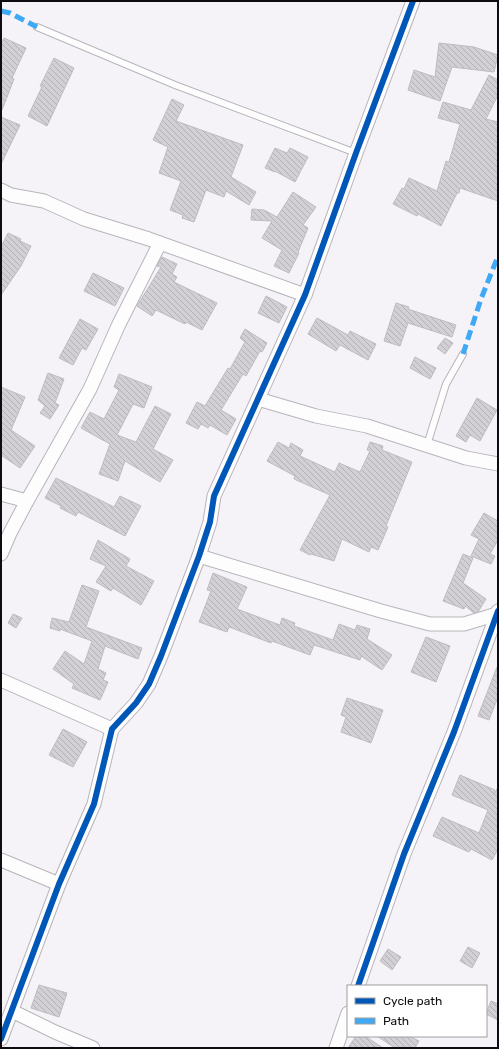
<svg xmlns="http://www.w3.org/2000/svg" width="499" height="1049" viewBox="0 0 499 1049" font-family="Rubik,sans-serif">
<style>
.building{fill:url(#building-back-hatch);stroke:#bebcc0}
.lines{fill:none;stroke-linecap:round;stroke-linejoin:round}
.lane-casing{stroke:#b7b5ba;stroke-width:8}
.street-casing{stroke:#b7b5ba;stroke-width:15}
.lane{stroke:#fefdfe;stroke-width:6}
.street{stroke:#fefdfe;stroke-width:13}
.quiet{stroke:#3fa9f5;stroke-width:5;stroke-dasharray:10 5;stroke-linecap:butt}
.cycleway-casing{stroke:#fff;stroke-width:8}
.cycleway{stroke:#0057b8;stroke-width:6}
</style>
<defs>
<pattern id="building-back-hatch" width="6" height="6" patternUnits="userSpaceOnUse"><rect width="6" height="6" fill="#d2d0d5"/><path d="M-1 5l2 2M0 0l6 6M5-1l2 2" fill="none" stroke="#b3b1b6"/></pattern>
</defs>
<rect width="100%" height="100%" fill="#f5f2f8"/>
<!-- building -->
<g class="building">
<polygon points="4,38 26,48 12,78 14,79 2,110 1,44"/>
<polygon points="439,43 474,47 498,55 494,72 452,67 440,101 408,90 414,70 435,77"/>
<polygon points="54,58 74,68 47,126 28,116 42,87 40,86"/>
<polygon points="489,75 498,80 498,95 486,119 498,122 498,201 460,188 459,193 457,193 441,226 418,214 417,216 393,204 402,188 404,189 409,178 437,191 446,161 449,162 460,124 438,118 443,102 471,110"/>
<polygon points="172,99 184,105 176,121 243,145 231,177 256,192 249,205 226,191 224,197 206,190 194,222 182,218 183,215 170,210 181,181 159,173 168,147 153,140"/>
<polygon points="1,117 20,125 1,164"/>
<polygon points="275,148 287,153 290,148 308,157 295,182 275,171 275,172 265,168"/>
<polygon points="293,192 316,207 303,225 308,228 298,252 299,253 289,273 274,266 282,250 262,238 272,221 251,220 252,209 264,210 277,217"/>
<polygon points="8,233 21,239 20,241 31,246 21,266 1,295 1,247"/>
<polygon points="162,257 177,264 172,274 177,277 174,282 217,303 202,330 186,322 185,324 156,310 152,316 137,306 161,267 157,266"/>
<polygon points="93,273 124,288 115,306 84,291"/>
<polygon points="266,296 287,307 279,323 258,313"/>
<polygon points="396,303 409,307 408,309 456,325 452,337 408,323 400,346 384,341"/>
<polygon points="317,318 348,335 350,331 376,344 368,360 340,345 336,351 308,334"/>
<polygon points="80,319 98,329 86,350 82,348 73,365 59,358"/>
<polygon points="245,329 267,343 262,352 260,351 246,376 243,374 221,410 236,419 227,435 210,425 208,428 201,424 198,429 186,423 197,402 205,406 228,368 230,369 245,342 240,338"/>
<polygon points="445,338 453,343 445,354 437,348"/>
<polygon points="415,357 436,368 430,379 410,368"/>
<polygon points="48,373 64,379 55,403 59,405 50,419 40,413 45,406 38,400"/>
<polygon points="119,374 152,387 144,408 133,404 117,435 136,442 155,406 171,414 153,449 173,460 160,482 125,461 118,481 99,474 110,444 81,428 90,412 104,419 119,390 114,387"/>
<polygon points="1,387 25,397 11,430 35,446 20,468 1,455"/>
<polygon points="477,398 497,410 480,441 470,435 466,442 456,436"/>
<polygon points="278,442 289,448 291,443 303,450 300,456 335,472 339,463 360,472 370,451 367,450 370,442 383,446 382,450 412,462 386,526 388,527 378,550 371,547 369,552 342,539 334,561 311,554 310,555 300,550 330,495 294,479 295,476 267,461"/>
<polygon points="56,478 114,507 120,496 141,506 125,536 78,512 76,516 60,508 61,506 45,498"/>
<polygon points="484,513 498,521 498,540 490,554 495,556 491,564 471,556 479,539 471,535"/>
<polygon points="98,540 130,559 126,566 154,581 141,605 113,588 111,591 96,582 106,566 90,559"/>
<polygon points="463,554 473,558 463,583 486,599 478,612 474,613 465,606 464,609 443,601"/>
<polygon points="213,573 247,587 237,609 280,625 282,618 295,623 294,626 333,640 339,624 355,630 357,625 370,629 367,639 392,655 382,670 361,656 360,660 314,645 310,655 272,641 271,643 229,627 227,632 199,622 211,591 207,590"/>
<polygon points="82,585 99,591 86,627 142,648 138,659 105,646 98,669 106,673 103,680 108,682 100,700 72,688 74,684 53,669 65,651 84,664 92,641 60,629 60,631 50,628 52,618 69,622"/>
<polygon points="13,614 22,618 16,628 8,623"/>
<polygon points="426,637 450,646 436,682 411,672"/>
<polygon points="497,667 498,697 489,720 478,716"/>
<polygon points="347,698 383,710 371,743 341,732 346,717 341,715"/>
<polygon points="63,729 87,742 73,767 49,755"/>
<polygon points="460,775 495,790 494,793 495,793 498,787 498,849 492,860 471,849 469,852 433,836 442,817 479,833 488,810 452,795"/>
<polygon points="468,947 480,953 472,968 460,961"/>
<polygon points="388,949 401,957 392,970 380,961"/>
<polygon points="39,985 67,993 59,1017 31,1008"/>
<polygon points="491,1001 498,1004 498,1020 486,1014"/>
<polygon points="356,1036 365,1036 383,1048 348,1048"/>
<polygon points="377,1036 409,1036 419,1041 415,1048 395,1048"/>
</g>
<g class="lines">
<defs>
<g id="lane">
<polyline points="37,27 175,85 356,153"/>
<polyline points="427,445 446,384 463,354"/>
</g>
<g id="street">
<polyline points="1,190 11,195 44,201 84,219 149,239 305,295"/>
<polyline points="258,399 316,416 367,426 466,458 498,464"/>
<polyline points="1,494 27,501"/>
<polyline points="1,554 10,533 27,501 90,389 119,324 160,243"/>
<polyline points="199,556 381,611 430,624 464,624 497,614"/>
<polyline points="1,680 112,729"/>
<polyline points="1,860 59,884"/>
<polyline points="358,986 404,854 454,732 498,611"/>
<polyline points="12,1011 55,1032 93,1048"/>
<polyline points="1,1039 59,884 94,804 112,729 136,703 149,684 161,656 199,556 210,522 214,496 305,295 356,153 413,1"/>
<polyline points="336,1048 348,1013"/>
</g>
</defs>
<!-- lane casing -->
<use href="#lane" class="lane-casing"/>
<!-- street casing -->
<use href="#street" class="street-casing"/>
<!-- lane -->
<use href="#lane" class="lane"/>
<!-- street -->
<use href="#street" class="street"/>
<!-- quiet -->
<g class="quiet">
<polyline points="1,11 10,13 37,27"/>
<polyline points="463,354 481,299 498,256"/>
</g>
<defs>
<g id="cycleway">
<polyline points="358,986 404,854 454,732 498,611"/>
<polyline points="1,1039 59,884 94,804 112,729 136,703 149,684 161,656 199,556 210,522 214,496 305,295 356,153 413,1"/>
</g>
</defs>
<!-- cycleway casing -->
<use href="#cycleway" class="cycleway-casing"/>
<!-- cycleway -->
<use href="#cycleway" class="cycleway"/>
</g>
<!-- border -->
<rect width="499" height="1049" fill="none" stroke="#0e0c10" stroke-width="4"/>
<!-- legend -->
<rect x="347" y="985" width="140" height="52" fill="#ffffff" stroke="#9f9e9f"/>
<rect x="355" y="998" width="20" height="6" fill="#0057b8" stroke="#9f9e9f"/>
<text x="383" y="1005" font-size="12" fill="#0e0c10">Cycle path</text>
<rect x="355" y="1018" width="20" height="6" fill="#3fa9f5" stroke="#9f9e9f"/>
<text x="383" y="1025" font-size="12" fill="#0e0c10">Path</text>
</svg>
